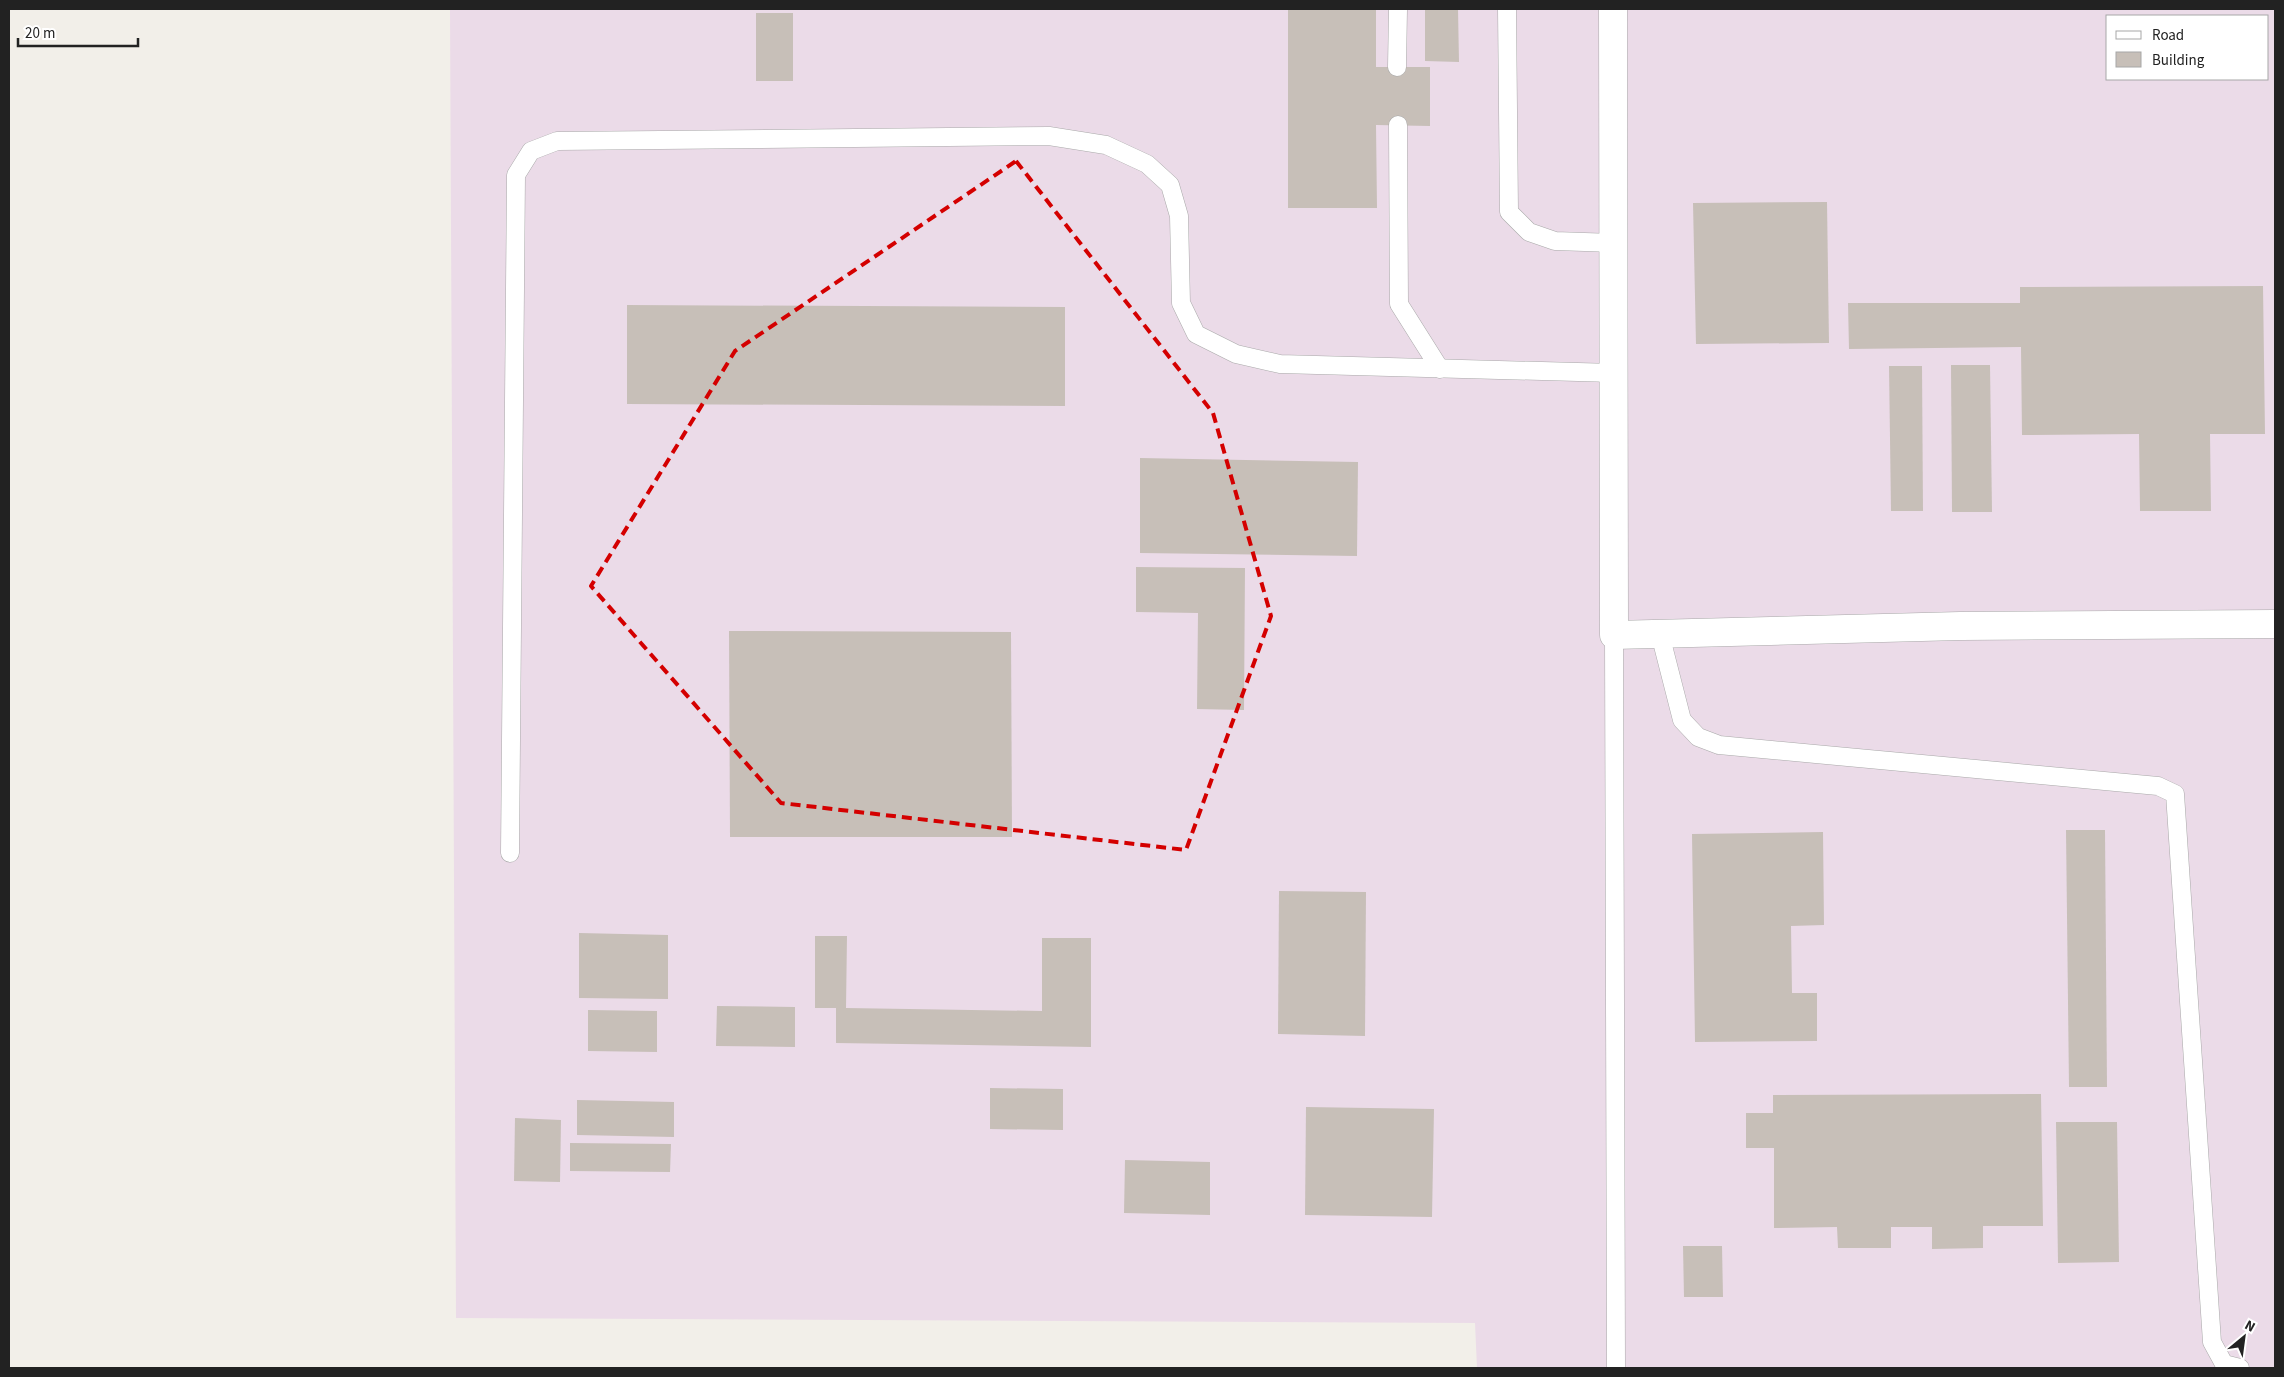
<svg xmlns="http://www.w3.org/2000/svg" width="2284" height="1377" viewBox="0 0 2284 1377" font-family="'Source Sans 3',sans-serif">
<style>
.industrial{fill:#ebdbe8;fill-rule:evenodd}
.building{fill:#c7bfb8}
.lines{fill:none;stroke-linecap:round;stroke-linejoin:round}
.service-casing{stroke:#a9a9a9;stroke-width:19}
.minor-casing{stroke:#a9a9a9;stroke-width:29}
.service{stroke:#fff;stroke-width:18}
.minor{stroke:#fff;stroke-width:28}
.marked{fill:none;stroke:#d40000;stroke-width:4;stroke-dasharray:10 6;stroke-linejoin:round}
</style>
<rect width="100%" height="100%" fill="#f2efe9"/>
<!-- industrial -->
<path class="industrial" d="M450,9H2275V1368H1477L1475,1323L456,1318ZM2108,16H2268V79H2108Z"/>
<!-- building -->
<g class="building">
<polygon points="1288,9 1376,9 1376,67 1430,67 1430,126 1376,125 1377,208 1288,208"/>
<polygon points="1425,9 1458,9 1459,62 1425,61"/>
<rect x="756" y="13" width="37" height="68"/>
<polygon points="1827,202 1829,343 1696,344 1693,203"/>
<polygon points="2263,286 2265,434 2210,434 2211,511 2140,511 2139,434 2022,435 2021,347 1849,349 1848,303 2020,303 2020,287"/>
<polygon points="627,305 1065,307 1065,406 627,404"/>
<polygon points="1951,365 1990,365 1992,512 1952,512"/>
<polygon points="1889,366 1922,366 1923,511 1891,511"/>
<polygon points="1140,458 1358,462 1357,556 1140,553"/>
<polygon points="1136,567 1245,568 1244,710 1197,709 1198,613 1136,612"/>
<polygon points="729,631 1011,632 1012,837 730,837"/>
<polygon points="2066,830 2105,830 2107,1087 2069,1087"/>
<polygon points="1823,832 1824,925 1791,926 1792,993 1817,993 1817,1041 1695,1042 1692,834"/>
<polygon points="1279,891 1366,892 1365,1036 1278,1034"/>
<polygon points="579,933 668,935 668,999 579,998"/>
<polygon points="815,936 847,936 846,1008 1042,1011 1042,938 1091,938 1091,1047 836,1043 836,1008 815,1008"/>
<polygon points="717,1006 795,1007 795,1047 716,1046"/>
<polygon points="588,1010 657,1011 657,1052 588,1051"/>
<polygon points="990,1088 1063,1089 1063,1130 990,1129"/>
<polygon points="2041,1094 2043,1226 1983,1226 1983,1248 1932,1249 1932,1227 1891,1227 1891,1248 1838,1248 1837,1227 1774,1228 1774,1148 1746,1148 1746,1113 1773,1113 1773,1095"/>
<polygon points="577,1100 674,1102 674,1137 577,1135"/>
<polygon points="1306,1107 1434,1109 1432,1217 1305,1215"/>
<polygon points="515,1118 561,1120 560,1182 514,1181"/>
<polygon points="2056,1122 2117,1122 2119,1262 2058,1263"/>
<polygon points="570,1143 671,1144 670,1172 570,1171"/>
<polygon points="1125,1160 1210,1162 1210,1215 1124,1213"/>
<polygon points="1683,1246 1722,1246 1723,1297 1684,1297"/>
</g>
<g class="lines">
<defs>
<g id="service">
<polyline points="1507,9 1509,212 1529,232 1555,241 1614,243"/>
<polyline points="1397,67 1398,9"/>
<polyline points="1398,125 1399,304 1440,369"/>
<polyline points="1660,634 1682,720 1698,737 1719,745 2158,786 2175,794 2212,1342 2224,1364 2240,1368"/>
<polyline points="1614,635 1616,1368"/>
<polyline points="510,853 516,175 531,151 557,141 1049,136 1106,145 1147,164 1170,185 1179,216 1181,303 1196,334 1236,354 1280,364 1614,373"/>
</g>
<polyline id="minor" points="1613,9 1614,635 1960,626 2275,624"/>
</defs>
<!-- service casing -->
<use href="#service" class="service-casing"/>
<!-- minor casing -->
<use href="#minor" class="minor-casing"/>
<!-- service -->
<use href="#service" class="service"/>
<!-- minor -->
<use href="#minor" class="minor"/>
</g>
<!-- marked area -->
<path class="marked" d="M1016,161L1213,413L1271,616L1186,850L781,803L591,586L735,351Z"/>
<!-- border -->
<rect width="2284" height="1377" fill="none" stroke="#222222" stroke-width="20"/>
<!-- legend -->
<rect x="2106" y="15" width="162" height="65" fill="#ffffff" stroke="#a7a7a7"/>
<rect x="2116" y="31" width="25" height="8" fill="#ffffff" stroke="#a7a7a7"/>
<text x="2152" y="40" font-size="15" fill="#222222">Road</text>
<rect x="2116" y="52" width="25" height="15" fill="#c7bfb8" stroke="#a7a7a7"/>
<text x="2152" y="65" font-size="15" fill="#222222">Building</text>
<!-- north arrow -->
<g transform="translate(2244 1337) rotate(29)" stroke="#ffffff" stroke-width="4" paint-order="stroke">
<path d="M0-4L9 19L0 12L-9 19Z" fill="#222222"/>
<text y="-8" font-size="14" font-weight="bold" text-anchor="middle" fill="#222222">N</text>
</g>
<!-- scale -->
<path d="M18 38v8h120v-8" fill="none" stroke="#222222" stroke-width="2.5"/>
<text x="25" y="38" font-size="15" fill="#222222" stroke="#ffffff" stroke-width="4" paint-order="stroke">20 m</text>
</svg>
